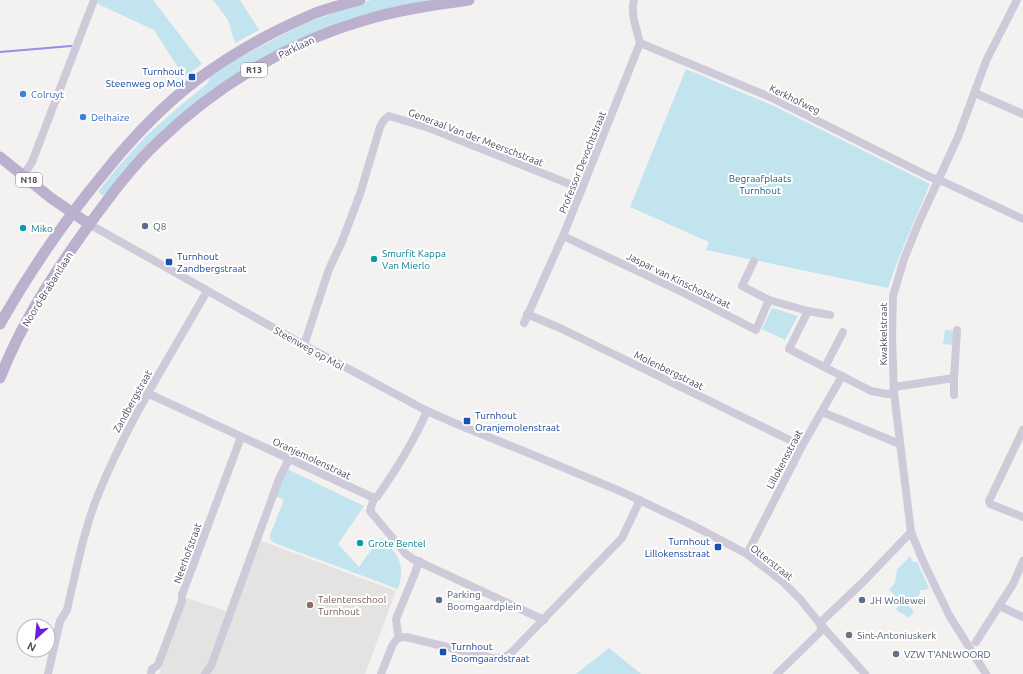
<svg xmlns="http://www.w3.org/2000/svg" width="1023" height="674" viewBox="0 0 1023 674" font-family="Ubuntu,sans-serif">
<style>
.education{fill:#e4e3e2}
.green{fill:#c1e4ee}
.lines{fill:none;stroke-linecap:round;stroke-linejoin:round}
.stream{stroke:#938fea;stroke-width:2}
.minor{stroke:#cfcad9;stroke-width:8}
.major{stroke:#bbb1ce;stroke-width:11}
.transit-dot{fill:#1a4fb4;stroke:#fff;stroke-width:1.5}
.shop-dot{fill:#3f7fe0;stroke:#fff;stroke-width:1.5}
.service-dot{fill:#5c6f8a;stroke:#fff;stroke-width:1.5}
.culture-dot{fill:#0f9aa8;stroke:#fff;stroke-width:1.5}
.education-dot{fill:#8d6e63;stroke:#fff;stroke-width:1.5}
.worship-dot{fill:#6b7280;stroke:#fff;stroke-width:1.5}
.labels{text-anchor:middle;stroke-width:4;stroke-linejoin:round;paint-order:stroke}
.shield{fill:#fff;stroke:#84808e;stroke-width:1}
.shield-label{font-size:9px;font-weight:bold;fill:#4f495d}
.street-label{font-size:10px;fill:#4f495d;stroke:#fff}
.transit-label{font-size:10px;fill:#164399;stroke:#fff;text-anchor:start}
.shop-label{font-size:10px;fill:#366cbe;stroke:#fff;text-anchor:start}
.park-label{font-size:10px;fill:#1a5c7e;stroke:#fff}
.service-label{font-size:10px;fill:#4e5e75;stroke:#fff;text-anchor:start}
.culture-label{font-size:10px;fill:#0d838f;stroke:#fff;text-anchor:start}
.education-label{font-size:10px;fill:#785e54;stroke:#fff;text-anchor:start}
.worship-label{font-size:10px;fill:#5b616d;stroke:#fff;text-anchor:start}
</style>
<rect width="100%" height="100%" fill="#f3f2f0"/>
<!-- education -->
<polygon class="education" points="254,538 396,591 365,674 159,674 187,598 226,611"/>
<!-- green -->
<g class="green">
<polygon points="98,0 153,0 202,64 184,77 154,30 98,4"/>
<polygon points="213,0 240,0 259,30 235,43 228,20"/>
<polygon points="371,0 430,0 373,12 205,96 104,196 98,192 117,168 147,135 182,104 207,84 210,77 242,56 299,26 338,11"/>
<polygon points="686,69 774,106 930,184 899,257 888,288 706,250 709,242 630,207"/>
<polygon points="772,308 798,316 785,340 762,329"/>
<polygon points="945,330 954,331 953,345 943,344"/>
<path d="M287,469L364,506L338,544L359,567L378,540L383,538C398,556 406,563 398,589L277,544L271,541L270,535L284,500L275,496Z"/>
<polygon points="910,556 913,562 917,562 929,588 926,590 920,590 920,594 916,598 914,597 907,605 914,611 909,618 902,613 900,613 896,609 902,601 889,590 895,583 897,570"/>
<polygon points="609,648 641,674 576,674"/>
</g>
<g class="lines">
<!-- stream -->
<polyline class="stream" points="0,52 71,46"/>
<!-- minor -->
<g class="minor">
<polyline points="640,43 770,97 930,177 944,182 1023,219"/>
<polyline points="975,93 1023,114"/>
<polyline points="23,176 32,162 94,0"/>
<polyline points="89,224 304,345 427,411 459,425 521,450 620,491 692,525 747,554 782,581 800,599 821,625 865,674"/>
<polyline points="563,236 682,292 756,330 769,300 808,311"/>
<polyline points="754,261 742,286 769,300"/>
<polyline points="527,314 560,328 802,446"/>
<polyline points="830,315 808,311 789,349 871,391 887,394 894,393"/>
<path d="M524,323L563,236L640,43C637,30 630,13 634,0"/>
<polyline points="304,345 329,269 341,244 360,194 380,127 384,120 389,116 429,128 582,189"/>
<polyline points="825,367 843,332"/>
<polyline points="894,387 954,378 957,330"/>
<polyline points="147,393 374,498"/>
<polyline points="954,395 954,378"/>
<polyline points="822,412 900,444"/>
<polyline points="1023,430 989,501 990,504 1023,517"/>
<polyline points="374,498 370,511 406,554 413,559 544,620"/>
<path d="M374,498L377,497C396,470 414,441 427,411"/>
<polyline points="747,554 802,446 842,376"/>
<polyline points="999,606 1023,617"/>
<polyline points="400,637 398,634 396,619 415,573 419,561"/>
<polyline points="976,642 1013,584 1023,561"/>
<path d="M48,674L60,621L67,610C76,572 83,532 98,495C127,423 169,358 207,291"/>
<polyline points="151,674 152,669 158,665 182,601 182,595 241,437"/>
<polyline points="205,674 211,666 279,479 289,459"/>
<path d="M381,674L392,646C395,639 399,637 406,637L496,659L504,657L510,654L622,538L640,500"/>
<polyline points="777,674 820,632 822,621 862,583 911,532"/>
<polyline points="986,674 949,615 923,561 911,532 894,393 892,337 893,296 904,259 919,222 958,137 986,61 1017,0"/>
</g>
<!-- major -->
<g class="major">
<polyline points="0,157 51,198 89,224"/>
<path d="M0,324C30,271 65,220 104,173C132,138 162,106 198,79C233,53 273,31 313,14C328,8 344,4 360,0"/>
<path d="M0,378C21,324 52,276 86,229C108,199 131,167 159,141C215,87 287,43 362,21C397,10 433,5 469,0"/>
</g>
</g>
<!-- markers -->
<g class="transit-dot">
<rect x="188" y="73" width="8" height="8" rx="2"/>
<rect x="165" y="258" width="8" height="8" rx="2"/>
<rect x="463" y="417" width="8" height="8" rx="2"/>
<rect x="714" y="543" width="8" height="8" rx="2"/>
<rect x="439" y="648" width="8" height="8" rx="2"/>
</g>
<g class="shop-dot">
<circle cx="23" cy="94" r="4"/>
<circle cx="83" cy="117" r="4"/>
</g>
<g class="service-dot">
<circle cx="145" cy="226" r="4"/>
<circle cx="439" cy="600" r="4"/>
<circle cx="862" cy="600" r="4"/>
<circle cx="896" cy="654" r="4"/>
</g>
<g class="culture-dot">
<circle cx="23" cy="228" r="4"/>
<circle cx="374" cy="259" r="4"/>
<circle cx="360" cy="543" r="4"/>
</g>
<circle class="education-dot" cx="310" cy="605" r="4"/>
<circle class="worship-dot" cx="849" cy="635" r="4"/>
<g class="labels">
<!-- shield labels -->
<g class="shield">
<rect x="241" y="63" width="26" height="14" rx="3"/>
<rect x="16" y="173" width="26" height="14" rx="3"/>
</g>
<g class="shield-label">
<text x="254" y="73">R13</text>
<text x="29" y="183">N18</text>
</g>
<!-- street labels -->
<g class="street-label">
<text transform="translate(296 47) rotate(-26)" y="4">Parklaan</text>
<text transform="translate(795 99) rotate(26)" y="4">Kerkhofweg</text>
<text transform="translate(476 137) rotate(21)" y="4">Generaal Van der Meerschstraat</text>
<text transform="translate(582 162) rotate(-68)" y="4">Professor Devochtstraat</text>
<text transform="translate(679 280) rotate(26)" y="4">Jaspar van Kinschotstraat</text>
<text transform="translate(47 289) rotate(-58)" y="4">Noord-Brabantlaan</text>
<text transform="translate(883 334) rotate(-90)" y="4">Kwakkelstraat</text>
<text transform="translate(309 348) rotate(29)" y="4">Steenweg op Mol</text>
<text transform="translate(669 370) rotate(26)" y="4">Molenbergstraat</text>
<text transform="translate(132 401) rotate(-61)" y="4">Zandbergstraat</text>
<text transform="translate(312 458) rotate(25)" y="4">Oranjemolenstraat</text>
<text transform="translate(784 459) rotate(-62)" y="4">Lillokensstraat</text>
<text transform="translate(187 553) rotate(-70)" y="4">Neerhofstraat</text>
<text transform="translate(772 562) rotate(38)" y="4">Otterstraat</text>
</g>
<!-- transit labels -->
<g class="transit-label">
<text x="184" y="75" text-anchor="end">Turnhout<tspan x="184" dy="12">Steenweg op Mol</tspan></text>
<text x="177" y="260">Turnhout<tspan x="177" dy="12">Zandbergstraat</tspan></text>
<text x="475" y="419">Turnhout<tspan x="475" dy="12">Oranjemolenstraat</tspan></text>
<text x="710" y="545" text-anchor="end">Turnhout<tspan x="710" dy="12">Lillokensstraat</tspan></text>
<text x="451" y="650">Turnhout<tspan x="451" dy="12">Boomgaardstraat</tspan></text>
</g>
<!-- shop labels -->
<g class="shop-label">
<text x="31" y="98">Colruyt</text>
<text x="91" y="121">Delhaize</text>
</g>
<!-- park labels -->
<g class="park-label">
<text x="760" y="182">Begraafplaats<tspan x="760" dy="12">Turnhout</tspan></text>
</g>
<!-- service labels -->
<g class="service-label">
<text x="153" y="230">Q8</text>
<text x="447" y="598">Parking<tspan x="447" dy="12">Boomgaardplein</tspan></text>
<text x="870" y="604">JH Wollewei</text>
<text x="904" y="658">VZW T'ANtWOORD</text>
</g>
<!-- culture labels -->
<g class="culture-label">
<text x="31" y="232">Miko</text>
<text x="382" y="257">Smurfit Kappa<tspan x="382" dy="12">Van Mierlo</tspan></text>
<text x="368" y="547">Grote Bentel</text>
</g>
<!-- education labels -->
<g class="education-label">
<text x="318" y="603">Talentenschool<tspan x="318" dy="12">Turnhout</tspan></text>
</g>
<!-- worship labels -->
<g class="worship-label">
<text x="857" y="639">Sint-Antoniuskerk</text>
</g>
</g>
<!-- north arrow -->
<g transform="translate(36 638) rotate(207)"><circle r="19" fill="#ffffff" stroke="#b9b6be"/>
<path d="M0-3L7 15L0 10L-7 15Z" fill="#6c1ede"/>
<text y="-6" font-size="11" font-weight="bold" text-anchor="middle" fill="#4f495d">N</text>
</g>
</svg>
